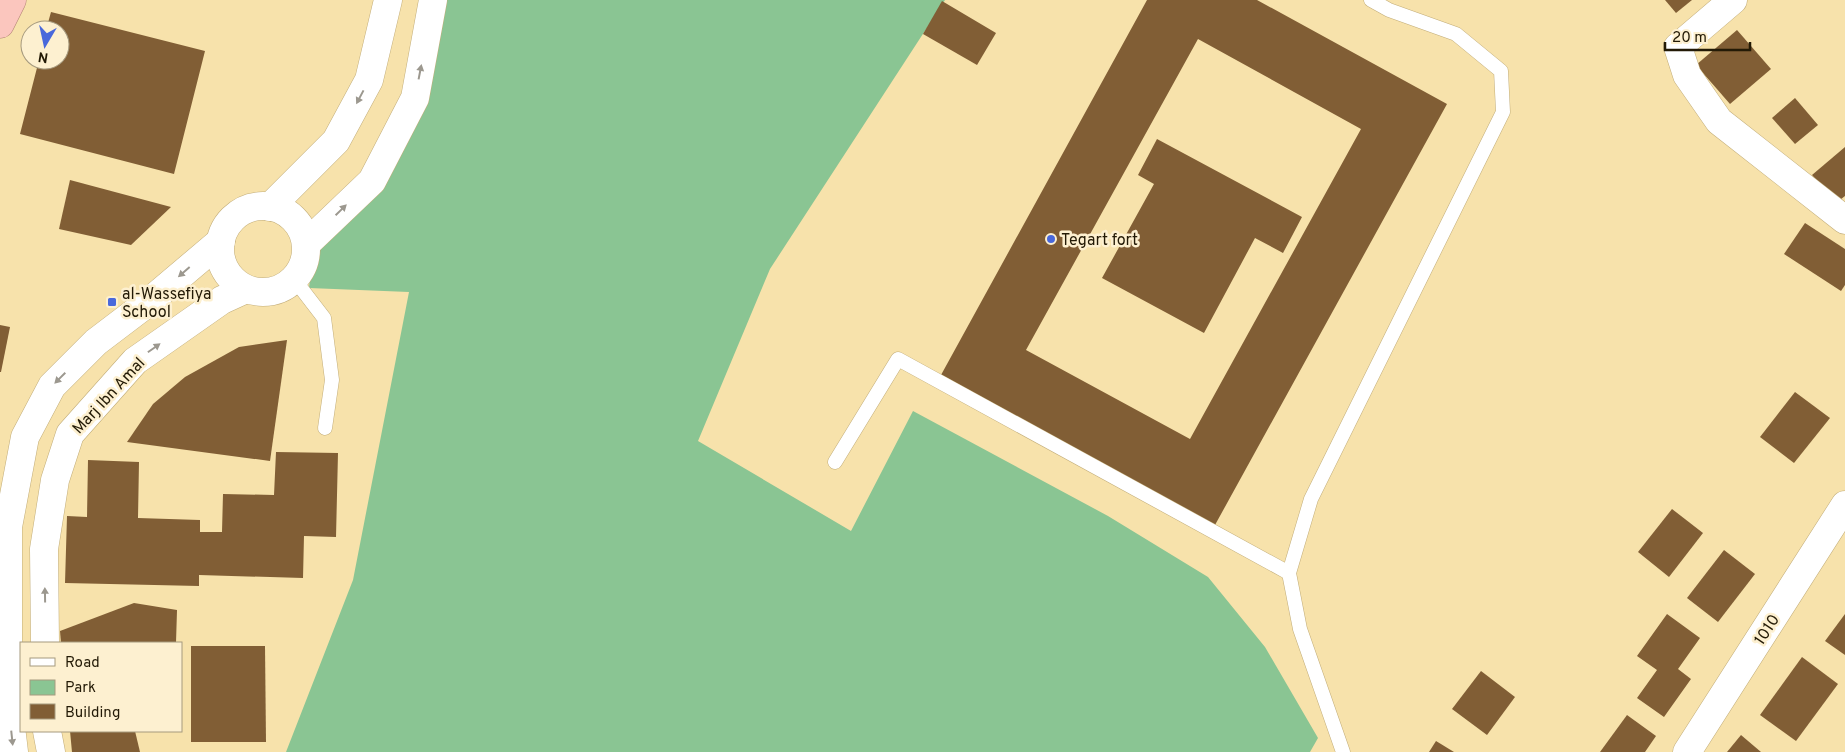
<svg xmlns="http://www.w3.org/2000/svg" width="1845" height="752" viewBox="0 0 1845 752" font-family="Overpass,sans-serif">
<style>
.green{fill:#8ac593}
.building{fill:#815e35;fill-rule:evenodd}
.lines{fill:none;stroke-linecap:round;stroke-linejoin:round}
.service-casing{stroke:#c2ad79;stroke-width:15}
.minor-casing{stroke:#c2ad79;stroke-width:29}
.tertiary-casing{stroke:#c2ad79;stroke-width:29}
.trunk-casing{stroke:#af8073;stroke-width:29}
.service{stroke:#fff;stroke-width:14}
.minor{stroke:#fff;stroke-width:28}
.tertiary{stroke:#fff;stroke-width:28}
.trunk{stroke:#fbc6be;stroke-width:28}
.oneway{fill:#9c988f}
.poi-dot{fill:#4968db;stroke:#fdf0d0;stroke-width:2}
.labels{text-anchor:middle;stroke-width:5;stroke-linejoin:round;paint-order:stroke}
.poi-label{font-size:16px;fill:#231a06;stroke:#fdf0d0;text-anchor:start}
.street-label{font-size:16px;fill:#231a06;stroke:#fdf0d0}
</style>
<rect width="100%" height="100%" fill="#f7e2ab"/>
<!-- green -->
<polygon class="green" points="446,0 945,0 770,269 698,441 851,531 913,411 1108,516 1208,577 1265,647 1318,738 1310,752 286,752 353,580 409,292 309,288 314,242 386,171"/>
<!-- building -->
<g class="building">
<path d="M1147,0H1257L1447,104L1215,525L941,375ZM1198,39L1361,129L1190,439L1026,350Z"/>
<polygon points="1665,0 1692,0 1676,13"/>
<polygon points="942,1 996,33 977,65 923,34"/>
<polygon points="51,12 205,51 174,174 20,134 39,60 60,60 60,30 46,30"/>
<polygon points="1737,30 1771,69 1730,104 1696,65"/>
<polygon points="1795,98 1818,125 1795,144 1772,118"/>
<polygon points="1157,139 1302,217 1283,253 1255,238 1204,333 1102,278 1154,184 1138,175"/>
<polygon points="1845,147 1845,196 1836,203 1812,175"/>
<polygon points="70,180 171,207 131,245 59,229"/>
<polygon points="1805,223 1845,249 1845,285 1841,291 1784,254"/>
<polygon points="0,325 10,327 1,372 0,372"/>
<polygon points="287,340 270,461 127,442 153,404 185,377 239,347"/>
<polygon points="1795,392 1830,418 1794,463 1760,437"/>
<polygon points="276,452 338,453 336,537 304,536 303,578 199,575 199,586 65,583 67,516 87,517 88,460 139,462 138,518 200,520 200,532 222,532 223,494 274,495"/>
<polygon points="1672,509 1703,533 1669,577 1638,552"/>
<polygon points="1724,550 1755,574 1718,622 1687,598"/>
<polygon points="134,603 177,610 176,643 61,643 60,631"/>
<polygon points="1667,614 1700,638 1678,669 1691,679 1664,717 1637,698 1657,670 1637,656"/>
<polygon points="1845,614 1845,655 1825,641"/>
<polygon points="191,646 265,646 266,742 191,742"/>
<polygon points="1802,657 1838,684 1796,741 1760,715"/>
<polygon points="1481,671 1515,697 1487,735 1452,709"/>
<polygon points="1627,715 1656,736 1645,752 1600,752"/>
<polygon points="70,731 135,731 140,752 72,752"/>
<polygon points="1741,735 1761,752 1727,752"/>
<polygon points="1436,741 1454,752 1429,752"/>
</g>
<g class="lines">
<defs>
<g id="service">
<polyline points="294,279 324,318 332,380 325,428"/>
<polyline points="835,462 898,359 1289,573"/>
<polyline points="1343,752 1300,629 1289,573 1311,499 1503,112 1501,71 1456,34 1389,10 1371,0"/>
</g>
<g id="minor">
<polyline points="1733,0 1678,47 1687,75 1719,121 1845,220"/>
<polyline points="1687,752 1845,505"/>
</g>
<g id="tertiary">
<circle cx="263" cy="249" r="43"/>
<polyline points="270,207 336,141 369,80 388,0"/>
<polyline points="306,244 372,181 415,98 433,0"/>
<polyline points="45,643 44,549 55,480 70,434 135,361 222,300 246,289"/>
<polyline points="47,731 51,752"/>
<polyline points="14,752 8,702 8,527 25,437 52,386 96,342 150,301 221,241"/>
</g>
<polyline id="trunk" points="0,24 12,0"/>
</defs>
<!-- service casing -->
<use href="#service" class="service-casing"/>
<!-- minor casing -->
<use href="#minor" class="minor-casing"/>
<!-- tertiary casing -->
<use href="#tertiary" class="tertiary-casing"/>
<!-- trunk casing -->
<use href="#trunk" class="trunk-casing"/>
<!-- service -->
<use href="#service" class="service"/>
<!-- minor -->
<use href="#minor" class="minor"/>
<!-- tertiary -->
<use href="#tertiary" class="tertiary"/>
<!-- trunk -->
<use href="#trunk" class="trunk"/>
</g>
<!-- one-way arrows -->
<defs><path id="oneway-solid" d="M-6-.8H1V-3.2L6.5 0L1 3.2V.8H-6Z" transform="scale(1.25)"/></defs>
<g class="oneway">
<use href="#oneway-solid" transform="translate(420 72) rotate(-79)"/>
<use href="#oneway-solid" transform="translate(360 97) rotate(118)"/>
<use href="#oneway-solid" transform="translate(341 210) rotate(-44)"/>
<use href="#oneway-solid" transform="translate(184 272) rotate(139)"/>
<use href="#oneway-solid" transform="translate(154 348) rotate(-35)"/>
<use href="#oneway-solid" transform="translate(60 378) rotate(135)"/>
<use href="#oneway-solid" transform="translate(45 595) rotate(-91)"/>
<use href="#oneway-solid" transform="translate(12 738) rotate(84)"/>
</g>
<!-- markers -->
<g class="poi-dot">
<circle cx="1051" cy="239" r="5"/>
<rect x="107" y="297" width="10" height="10" rx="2.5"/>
</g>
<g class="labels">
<!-- poi labels -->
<g class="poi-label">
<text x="1061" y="245">Tegart fort</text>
<text x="122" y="299">al-Wassefiya<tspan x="122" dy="18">School</tspan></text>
</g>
<!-- street labels -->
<g class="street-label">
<text transform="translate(108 395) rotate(-47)" y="6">Marj Ibn Amal</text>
<text transform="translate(1766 629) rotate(-57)" y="6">1010</text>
</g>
</g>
<!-- legend -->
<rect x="20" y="642" width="162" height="90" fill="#fdf0d0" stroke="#a69a7f"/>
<rect x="30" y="658" width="25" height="8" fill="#ffffff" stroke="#a69a7f"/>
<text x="65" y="667" font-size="15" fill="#231a06">Road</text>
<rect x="30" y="680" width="25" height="15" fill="#8ac593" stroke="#a69a7f"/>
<text x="65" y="692" font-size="15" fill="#231a06">Park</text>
<rect x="30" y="704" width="25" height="15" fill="#815e35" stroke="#a69a7f"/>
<text x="65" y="717" font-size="15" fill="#231a06">Building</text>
<!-- north arrow -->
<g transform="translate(45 45) rotate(189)"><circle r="24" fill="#fdf0d0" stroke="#a69a7f"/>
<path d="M0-4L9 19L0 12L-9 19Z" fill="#4968db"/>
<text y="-8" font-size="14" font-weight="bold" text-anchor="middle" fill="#231a06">N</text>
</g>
<!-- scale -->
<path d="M1665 42v8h85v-8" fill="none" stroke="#231a06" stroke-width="2.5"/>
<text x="1672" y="42" font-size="15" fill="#231a06" stroke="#fdf0d0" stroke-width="4" paint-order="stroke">20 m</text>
</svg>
